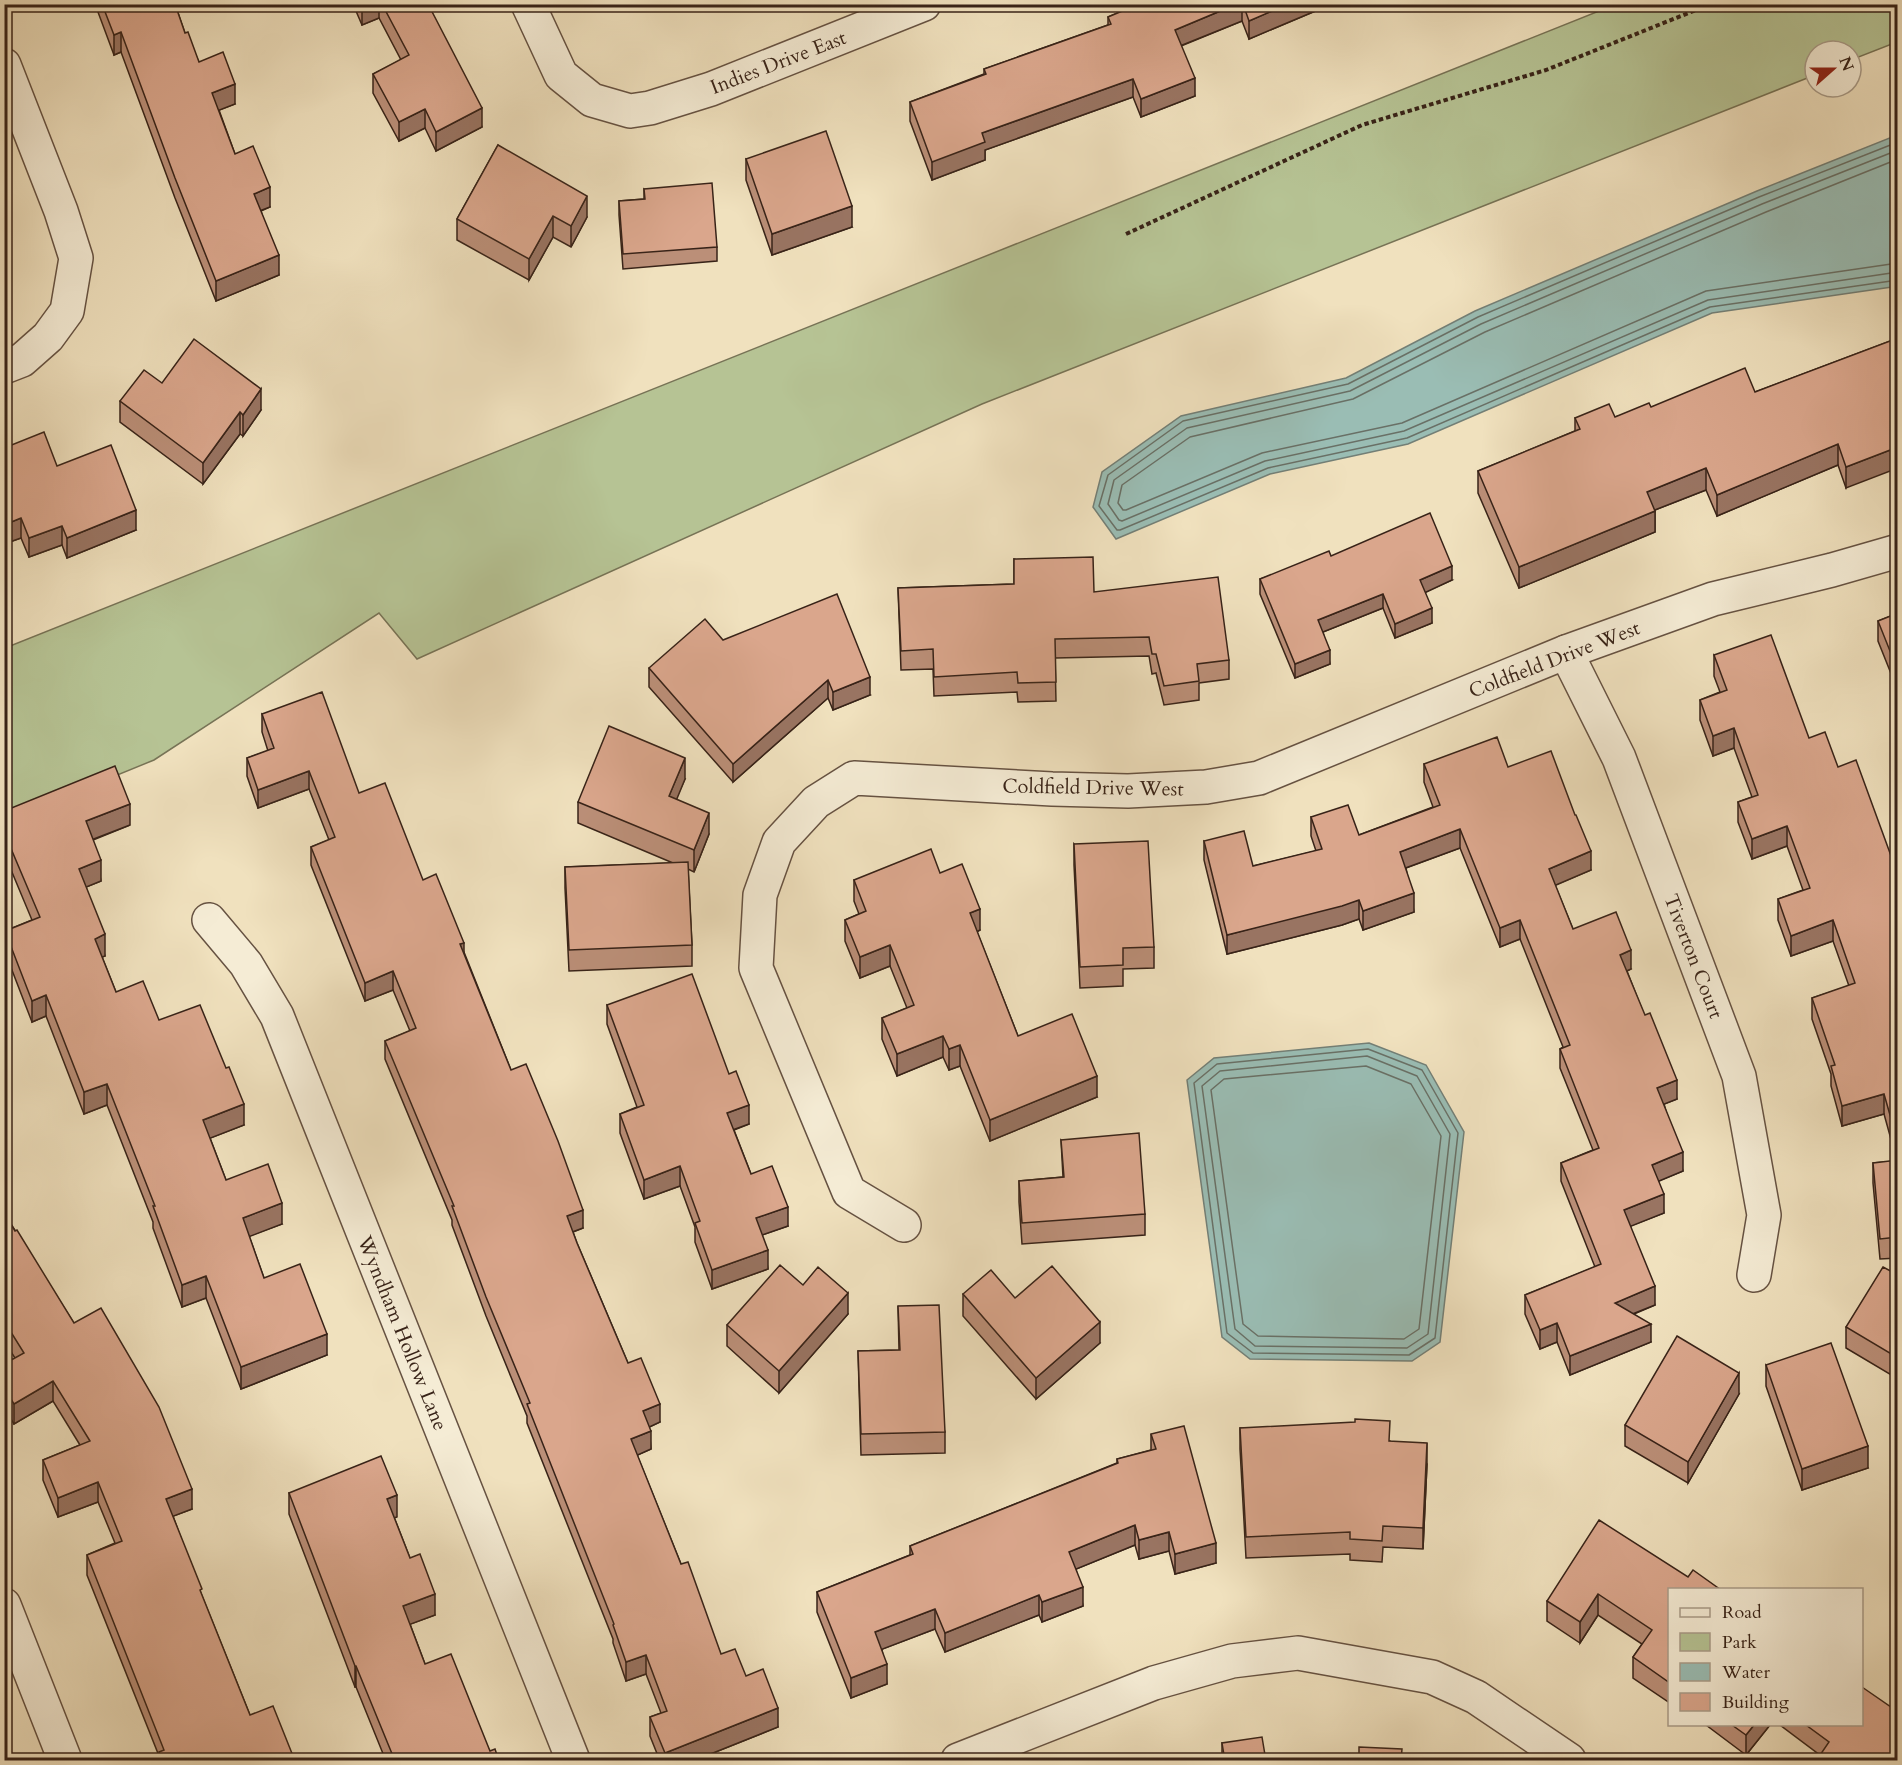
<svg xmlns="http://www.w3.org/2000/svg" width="1902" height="1765" viewBox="0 0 1902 1765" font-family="Cardo,serif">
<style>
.green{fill:#b6c394;stroke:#777356;stroke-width:1.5}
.water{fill:#9abdb4;stroke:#737f76;stroke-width:1.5}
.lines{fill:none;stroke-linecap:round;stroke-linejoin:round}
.shore{stroke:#697066;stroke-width:1.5}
.minor-casing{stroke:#665242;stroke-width:36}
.path{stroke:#382318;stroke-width:4;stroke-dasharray:4.5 3;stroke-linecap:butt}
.minor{stroke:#f5ecd5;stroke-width:33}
.wall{fill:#bb8f78;stroke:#382318;stroke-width:1.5}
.shaded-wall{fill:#997462;stroke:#382318;stroke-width:1.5}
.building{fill:#daa68c;stroke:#382318;stroke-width:1.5}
.labels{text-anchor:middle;stroke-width:4.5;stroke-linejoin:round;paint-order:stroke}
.street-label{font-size:20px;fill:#382318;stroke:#f5ecd5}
</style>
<rect width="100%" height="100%" fill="#f0e1be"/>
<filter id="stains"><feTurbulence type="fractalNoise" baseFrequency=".00333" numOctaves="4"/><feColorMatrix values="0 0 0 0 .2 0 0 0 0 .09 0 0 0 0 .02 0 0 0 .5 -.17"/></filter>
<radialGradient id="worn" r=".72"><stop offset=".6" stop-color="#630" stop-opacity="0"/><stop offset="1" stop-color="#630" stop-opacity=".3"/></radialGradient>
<!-- green -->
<polygon class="green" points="1614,5 1897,5 1897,42 1851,60 1851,51 1815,51 1815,75 982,404 417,659 379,613 154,760 5,821 5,648"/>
<!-- water -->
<g class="water">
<polygon points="1897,135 1897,285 1892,287 1712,313 1408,444 1270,474 1116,539 1093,507 1102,472 1181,416 1346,378 1475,311 1757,191"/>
<polygon points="1369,1043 1426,1065 1464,1132 1440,1342 1412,1361 1250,1359 1222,1337 1187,1080 1214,1058"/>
</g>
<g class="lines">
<!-- shore -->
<g class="shore">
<polyline points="1898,142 1759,197 1478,317 1348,384 1183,421 1108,475 1099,506 1117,530 1120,530 1268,468 1407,438 1710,307 1898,280"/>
<polyline points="1898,150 1762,204 1481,324 1350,391 1187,428 1114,480 1108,504 1119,520 1122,521 1265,461 1404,431 1708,300 1898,272"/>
<polyline points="1898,159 1766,212 1485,332 1353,399 1190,437 1122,485 1118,503 1123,510 1126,510 1262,453 1402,423 1706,291 1898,263"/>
<polygon points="1368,1049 1422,1070 1458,1133 1435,1338 1409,1355 1253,1353 1227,1333 1194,1083 1217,1064"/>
<polygon points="1367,1056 1417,1076 1450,1134 1428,1334 1407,1348 1255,1346 1235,1329 1202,1086 1220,1071"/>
<polygon points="1366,1066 1411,1084 1441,1136 1419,1329 1404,1339 1258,1336 1243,1324 1211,1090 1224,1079"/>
</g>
<defs>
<g id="minor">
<polyline points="528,4 561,75 592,100 630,111 650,108 711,89 924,4"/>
<polyline points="4,65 61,211 76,258 67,311 48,337 22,360 4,367"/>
<polyline points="1566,652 1619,758 1739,1076 1764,1215 1754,1275"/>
<polyline points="209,920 246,964 277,1016 573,1760"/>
<polyline points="904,1225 849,1192 756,968 760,895 779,842 816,802 854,778 1052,789 1128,791 1206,787 1259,778 1566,652 1713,599 1832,570 1898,551"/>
<polyline points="4,1605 65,1760"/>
<polyline points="958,1760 1154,1683 1232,1661 1298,1653 1432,1677 1476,1697 1569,1760"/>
</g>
</defs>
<!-- minor casing -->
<use href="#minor" class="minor-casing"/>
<!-- path -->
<polyline class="path" points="1126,234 1362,125 1546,70 1711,4"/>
<!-- minor -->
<use href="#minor" class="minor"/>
</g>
<!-- wall -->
<g class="wall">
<polygon points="95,4 175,4 185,33 199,62 235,104 219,110 235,154 270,207 261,211 279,275 216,301 175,198 121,52 114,55"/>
<polygon points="353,4 428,4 482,127 436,151 425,128 399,141 373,93 373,74 401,60 379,18 362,25"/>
<polygon points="1139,4 1332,4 1249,39 1242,21 1181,46 1195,96 1141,117 1133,97 985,150 985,160 932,180 910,121 910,102 984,74 984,69 1108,25 1108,17"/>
<polygon points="498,145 587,217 571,247 553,237 529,280 457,240 457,219"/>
<polygon points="746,159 852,227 772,255 746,180"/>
<polygon points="644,189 717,247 717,261 623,269 619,215 619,201 644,199"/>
<polygon points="1898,338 1846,488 1838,465 1717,516 1706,490 1655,510 1655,532 1519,588 1478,493 1478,471 1575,431 1575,418 1615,417 1651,407 1755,392"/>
<polygon points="162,383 261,410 243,436 240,434 203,484 120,422 120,401"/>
<polygon points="57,466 136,530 67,558 62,545 29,557 21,538 4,544"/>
<polygon points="1331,556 1452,580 1425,592 1432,623 1395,638 1383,608 1323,632 1330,664 1295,678 1260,594 1260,579"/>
<polygon points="1014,559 1094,592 1229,660 1229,679 1199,683 1199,700 1164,705 1156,673 1152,674 1149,656 1055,658 1056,701 1018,702 1017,692 934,696 933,669 901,670 898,588 1014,584"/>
<polygon points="1898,613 1898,691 1878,641 1878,621"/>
<polygon points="723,640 870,695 833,710 828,698 733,782 649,687 649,668"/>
<polygon points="1714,655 1809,738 1838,767 1898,875 1898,1258 1880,1259 1873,1183 1873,1163 1897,1161 1884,1114 1842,1126 1831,1086 1831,1074 1812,1019 1812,998 1849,986 1833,941 1791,956 1778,920 1778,899 1803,890 1787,846 1752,859 1738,822 1738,802 1752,797 1734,748 1713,756 1700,720 1700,700 1720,692 1714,676"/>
<polygon points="262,714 359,793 423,880 464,952 511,1070 583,1228 573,1232 577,1243 628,1363 660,1422 649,1427 651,1449 637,1455 681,1564 721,1654 746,1676 778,1727 693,1761 660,1761 650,1736 650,1717 661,1713 646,1674 626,1681 613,1643 613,1639 527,1423 527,1416 486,1316 452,1225 452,1220 385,1059 385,1041 410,1031 393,990 365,1001 311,865 311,847 329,840 309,789 258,808 247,776 247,758 268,751 262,732"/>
<polygon points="1424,764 1508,767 1591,870 1555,885 1573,929 1631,969 1627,971 1677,1099 1664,1104 1683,1171 1658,1181 1664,1213 1630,1226 1655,1305 1634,1314 1651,1342 1570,1375 1557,1342 1540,1349 1525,1314 1525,1295 1595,1267 1561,1181 1561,1163 1593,1150 1560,1068 1560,1049 1563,1047 1520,939 1500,947 1460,848 1406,868 1414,912 1363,930 1359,919 1342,925 1227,954 1204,860 1204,841 1253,866 1316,851 1311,836 1311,817 1359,835 1433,807 1424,782"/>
<polygon points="685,779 676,799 709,834 694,872 688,869 692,945 692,966 569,971 565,888 565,867 673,863 578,823 578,802"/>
<polygon points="4,811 130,825 93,840 101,881 86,887 105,956 102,957 116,992 159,1020 244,1125 210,1138 226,1180 282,1224 249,1236 264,1278 327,1355 241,1389 206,1298 182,1307 153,1228 153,1222 107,1105 84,1114 46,1016 32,1022 5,952 5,931 32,920 4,853"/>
<polygon points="1074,844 1154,947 1154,968 1123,969 1123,986 1080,988 1074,865"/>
<polygon points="940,873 980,930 977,932 1018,1036 1097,1097 990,1141 960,1066 949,1070 943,1057 897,1076 882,1039 882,1018 907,1008 890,966 860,978 845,941 845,920 859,914 854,901 854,880"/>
<polygon points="607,1005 729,1074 749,1124 734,1130 751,1174 788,1226 762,1235 768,1269 712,1289 695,1242 695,1227 680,1186 644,1199 620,1133 620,1114 637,1107 607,1024"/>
<polygon points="1061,1140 1145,1214 1145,1235 1022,1244 1019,1202 1019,1181 1063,1177"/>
<polygon points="4,1213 192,1509 173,1516 202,1596 250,1715 295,1761 159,1761 159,1756 87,1575 87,1555 115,1543 98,1502 58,1517 43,1480 43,1460 80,1445 53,1401 14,1424 4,1408 4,1364 15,1358 4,1341"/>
<polygon points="1898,1275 1898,1379 1846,1348 1846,1327"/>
<polygon points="803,1285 848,1314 779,1393 727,1346 727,1325"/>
<polygon points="963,1294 1015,1298 1100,1343 1036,1399 963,1316"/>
<polygon points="898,1306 945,1432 945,1453 861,1455 858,1351 899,1350"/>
<polygon points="1766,1365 1868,1468 1802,1490 1766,1386"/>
<polygon points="1739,1394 1688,1483 1625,1446 1625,1425"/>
<polygon points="1240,1428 1390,1441 1427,1464 1423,1549 1383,1547 1382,1562 1350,1560 1350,1554 1246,1558 1240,1449"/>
<polygon points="1151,1434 1216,1563 1175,1574 1169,1551 1139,1559 1135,1545 1076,1569 1083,1606 1042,1622 1039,1615 945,1652 935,1629 882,1649 887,1684 851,1698 817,1612 817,1592 910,1555 910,1546 1117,1463 1117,1459 1151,1450"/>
<polygon points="289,1493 397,1517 394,1517 410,1558 435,1615 410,1624 425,1664 490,1751 499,1761 386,1761 356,1687 355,1687 289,1514"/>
<polygon points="1688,1577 1721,1590 1670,1590 1670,1703 1633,1678 1633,1657 1642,1644 1598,1615 1580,1643 1547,1621 1547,1601"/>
<polygon points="1898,1712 1820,1755 1780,1725 1862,1725"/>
<polygon points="1706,1725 1770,1725 1746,1755"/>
<polygon points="1222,1743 1266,1761 1222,1761"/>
</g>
<!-- shaded-wall -->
<g class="shaded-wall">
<polygon points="366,4 379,4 379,18 362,25 362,6"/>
<polygon points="1237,4 1242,4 1242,21 1175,48 1175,30"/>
<polygon points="1288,4 1332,4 1249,39 1249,21"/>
<polygon points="121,32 121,52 114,55 114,35"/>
<polygon points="1195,78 1195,96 1141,117 1141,99"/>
<polygon points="1133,79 1133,97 985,150 985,160 932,180 932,162 982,133"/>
<polygon points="235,84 235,104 212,113 212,93"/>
<polygon points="482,108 482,127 436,151 436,132"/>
<polygon points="425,109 425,128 399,141 399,122"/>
<polygon points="270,187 270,207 254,213 254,194"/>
<polygon points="587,196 587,217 571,247 571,226"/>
<polygon points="852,206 852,227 772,255 772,234"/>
<polygon points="553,216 553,237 529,280 529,259"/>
<polygon points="279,255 279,275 216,301 216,281"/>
<polygon points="261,389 261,410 243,436 243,415"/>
<polygon points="240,412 240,434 203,484 203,463"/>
<polygon points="1838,444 1838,465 1717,516 1717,495"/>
<polygon points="1898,447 1898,468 1846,488 1846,467"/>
<polygon points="1706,468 1706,490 1647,513 1647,492"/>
<polygon points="136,510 136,530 67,558 67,538"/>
<polygon points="1655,511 1655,532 1519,588 1519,567"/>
<polygon points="21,518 21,538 4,544 4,525"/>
<polygon points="62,526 62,545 29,557 29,538"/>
<polygon points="1452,566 1452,580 1420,595 1420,580"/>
<polygon points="1383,594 1383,608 1318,634 1318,620"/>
<polygon points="1432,608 1432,623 1395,638 1395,624"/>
<polygon points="1330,650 1330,664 1295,678 1295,664"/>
<polygon points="870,677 870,695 833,710 833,692"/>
<polygon points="828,680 828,698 733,782 733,764"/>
<polygon points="1734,728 1734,748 1713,756 1713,736"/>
<polygon points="685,758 685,779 669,818 669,796"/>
<polygon points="309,771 309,789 258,808 258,790"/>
<polygon points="130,804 130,825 86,842 86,821"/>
<polygon points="709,813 709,834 694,872 694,850"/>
<polygon points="1787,826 1787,846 1752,859 1752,839"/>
<polygon points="1460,829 1460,848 1400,870 1400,852"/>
<polygon points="1591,851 1591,870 1549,888 1549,869"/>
<polygon points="101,860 101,881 79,890 79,869"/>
<polygon points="1414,893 1414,912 1363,930 1363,911"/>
<polygon points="1359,900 1359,919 1342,925 1227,954 1227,935"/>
<polygon points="980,909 980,930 970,935 970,913"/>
<polygon points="1520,920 1520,939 1500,947 1500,928"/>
<polygon points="1833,920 1833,941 1791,956 1791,936"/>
<polygon points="105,934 105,956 95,960 95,939"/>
<polygon points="464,943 464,961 460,944"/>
<polygon points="890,945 890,966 860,978 860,957"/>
<polygon points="1631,950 1631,969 1620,974 1620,955"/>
<polygon points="393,971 393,990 365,1001 365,983"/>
<polygon points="46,995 46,1016 32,1022 32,1001"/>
<polygon points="943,1036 943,1057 897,1076 897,1054"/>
<polygon points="960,1045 960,1066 949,1070 949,1049"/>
<polygon points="1097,1076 1097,1097 990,1141 990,1120"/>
<polygon points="1677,1080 1677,1099 1657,1107 1657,1088"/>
<polygon points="107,1084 107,1105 84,1114 84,1092"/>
<polygon points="1884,1094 1884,1114 1842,1126 1842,1106"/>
<polygon points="244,1104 244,1125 203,1141 203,1120"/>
<polygon points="749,1105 749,1124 727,1132 727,1113"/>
<polygon points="1683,1152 1683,1171 1652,1184 1652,1165"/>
<polygon points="680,1166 680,1186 644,1199 644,1180"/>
<polygon points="1664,1194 1664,1213 1624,1229 1624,1210"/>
<polygon points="282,1203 282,1224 243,1239 243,1218"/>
<polygon points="788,1207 788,1226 756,1237 756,1218"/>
<polygon points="583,1210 583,1228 567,1234 567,1216"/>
<polygon points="768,1250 768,1269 712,1289 712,1270"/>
<polygon points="206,1276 206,1298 182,1307 182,1285"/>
<polygon points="1655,1286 1655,1305 1615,1321 1615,1303"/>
<polygon points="848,1293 848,1314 779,1393 779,1371"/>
<polygon points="1100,1322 1100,1343 1036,1399 1036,1378"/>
<polygon points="1557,1323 1557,1342 1540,1349 1540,1330"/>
<polygon points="1651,1324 1651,1342 1570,1375 1570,1356"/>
<polygon points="327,1334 327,1355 241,1389 241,1367"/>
<polygon points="1739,1373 1739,1394 1688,1483 1688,1462"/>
<polygon points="53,1381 53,1401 14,1424 14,1404"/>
<polygon points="660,1404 660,1422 643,1430 643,1411"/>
<polygon points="651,1431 651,1449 631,1458 631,1439"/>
<polygon points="1427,1443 1427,1464 1423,1549 1423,1528"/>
<polygon points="1868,1446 1868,1468 1802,1490 1802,1469"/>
<polygon points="98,1482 98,1502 58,1517 58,1498"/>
<polygon points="192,1489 192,1509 166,1519 166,1499"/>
<polygon points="397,1495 397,1517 387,1520 387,1499"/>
<polygon points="1135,1525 1135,1545 1069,1572 1069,1552"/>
<polygon points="1169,1532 1169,1551 1139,1559 1139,1540"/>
<polygon points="1216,1543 1216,1563 1175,1574 1175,1554"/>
<polygon points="1083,1587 1083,1606 1042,1622 1042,1602"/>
<polygon points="435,1594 435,1615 403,1627 403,1606"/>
<polygon points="1598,1594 1598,1615 1580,1643 1580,1622"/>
<polygon points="1039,1595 1039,1615 945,1652 945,1633"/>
<polygon points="935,1609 935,1629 875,1652 875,1632"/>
<polygon points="646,1655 646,1674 626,1681 626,1662"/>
<polygon points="887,1664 887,1684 851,1698 851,1678"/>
<rect x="355" y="1666" width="1" height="21"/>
<polygon points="778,1708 778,1727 693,1761 665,1761 665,1753"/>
<polygon points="1754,1725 1770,1725 1746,1755 1746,1735"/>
</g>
<!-- building -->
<g class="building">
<polygon points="102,4 175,4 185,33 188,32 199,62 223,52 235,84 212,93 235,154 253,146 270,187 254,194 279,255 216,281 175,178 121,32 114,35"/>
<polygon points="382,4 428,4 482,108 436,132 425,109 399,122 373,74 409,55"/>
<polygon points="1139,4 1237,4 1175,30 1195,78 1141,99 1133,79 982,133 985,142 932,162 910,102 986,74 984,69 1111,24 1108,17"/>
<polygon points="1243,4 1288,4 1249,21"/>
<polygon points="826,131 852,206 772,234 746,159"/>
<polygon points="498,145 587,196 571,226 553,216 529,259 457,219"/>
<polygon points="712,183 717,247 623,254 619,201 645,199 644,189"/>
<polygon points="1898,338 1898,447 1846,467 1838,444 1717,495 1706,468 1647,492 1655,511 1519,567 1478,471 1580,429 1575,418 1609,404 1615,417 1649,403 1651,407 1745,368 1755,392"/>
<polygon points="194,339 261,389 243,415 240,412 203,463 120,401 144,370 162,383"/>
<polygon points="44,432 57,466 111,445 136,510 67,538 62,526 29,538 21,518 4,525 4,448"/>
<polygon points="1430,513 1452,566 1420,580 1432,608 1395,624 1383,594 1318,620 1330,650 1295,664 1260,579 1329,551 1331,556"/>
<polygon points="1093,557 1094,592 1218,577 1229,660 1197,664 1199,681 1164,686 1156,654 1152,654 1149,637 1055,639 1056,682 1018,683 1017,672 934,677 933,649 901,651 898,588 1014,584 1014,559"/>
<polygon points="837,594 870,677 833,692 828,680 733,764 649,668 705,619 723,640"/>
<polygon points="1898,613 1898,671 1878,621"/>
<polygon points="1771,635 1809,738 1825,732 1838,767 1856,760 1898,875 1898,1143 1884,1094 1842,1106 1831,1066 1835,1065 1812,998 1855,983 1833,920 1791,936 1778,899 1810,888 1787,826 1752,839 1738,802 1758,795 1734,728 1713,736 1700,700 1727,690 1714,655"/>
<polygon points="322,692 359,793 385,783 423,880 436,874 464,943 460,944 511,1070 526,1064 558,1141 583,1210 567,1216 577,1243 628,1363 641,1358 660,1404 643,1411 651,1431 631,1439 681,1564 688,1562 721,1654 735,1649 746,1676 763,1669 778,1708 665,1753 650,1717 667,1711 646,1655 626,1662 613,1625 614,1624 527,1404 530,1403 486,1297 452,1206 454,1206 385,1041 416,1028 393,971 365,983 311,847 335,837 309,771 258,790 247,758 274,748 262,714"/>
<polygon points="609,726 685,758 669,796 709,813 694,850 578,802"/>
<polygon points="1497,737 1508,767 1551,751 1575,815 1576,815 1591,851 1549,869 1573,929 1616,912 1631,950 1620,955 1645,1015 1650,1013 1677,1080 1657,1088 1683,1152 1652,1165 1664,1194 1624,1210 1655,1286 1615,1303 1651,1324 1570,1356 1557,1323 1540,1330 1525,1295 1601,1264 1561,1163 1599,1148 1560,1049 1570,1045 1520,920 1500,928 1460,829 1400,852 1414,893 1363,911 1359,900 1342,906 1227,935 1204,841 1244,831 1253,866 1322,849 1311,817 1348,805 1359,835 1440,805 1424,764"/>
<polygon points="115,766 130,804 86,821 101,860 79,869 105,934 95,939 116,992 143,981 159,1020 200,1005 226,1068 229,1067 244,1104 203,1120 226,1180 268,1164 282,1203 243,1218 264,1278 300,1264 327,1334 241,1367 206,1276 182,1285 153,1206 155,1206 107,1084 84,1092 46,995 32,1001 5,931 40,917 4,832 4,811"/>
<polygon points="1148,841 1154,947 1123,948 1123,965 1080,967 1074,844"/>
<polygon points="931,849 940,873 962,864 980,909 970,913 1018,1036 1072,1014 1097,1076 990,1120 960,1045 949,1049 943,1036 897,1054 882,1018 914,1005 890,945 860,957 845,920 866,911 854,880"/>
<polygon points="688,862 692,945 569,950 565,867"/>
<polygon points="692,974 729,1074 736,1071 749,1105 727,1113 751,1174 772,1166 788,1207 756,1218 768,1250 712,1270 695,1223 700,1221 680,1166 644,1180 620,1114 644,1105 607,1005"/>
<polygon points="1139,1133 1145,1214 1022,1223 1019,1181 1064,1177 1061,1140"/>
<polygon points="1898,1160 1898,1237 1880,1239 1873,1163"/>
<polygon points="4,1213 15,1231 17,1230 74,1323 101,1308 159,1407 192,1489 166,1499 202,1589 200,1590 250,1715 273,1706 295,1761 162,1761 159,1752 164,1750 87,1555 122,1541 98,1482 58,1498 43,1460 90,1441 53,1381 14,1404 4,1388 4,1364 24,1353 4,1321"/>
<polygon points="780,1265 803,1285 818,1267 848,1293 779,1371 727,1325"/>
<polygon points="1052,1266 1100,1322 1036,1378 963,1294 991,1270 1015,1298"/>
<polygon points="1883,1267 1898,1275 1898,1358 1846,1327"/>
<polygon points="939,1305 945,1432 861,1434 858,1351 900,1350 898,1306"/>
<polygon points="1677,1336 1739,1373 1688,1462 1625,1425"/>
<polygon points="1831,1343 1868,1446 1802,1469 1766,1365"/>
<polygon points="1355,1419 1390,1421 1389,1441 1427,1443 1423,1528 1383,1526 1382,1541 1350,1539 1350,1532 1246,1537 1240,1428 1355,1422"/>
<polygon points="1184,1426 1216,1543 1175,1554 1169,1532 1139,1540 1135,1525 1069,1552 1083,1587 1042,1602 1039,1595 945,1633 935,1609 875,1632 887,1664 851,1678 817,1592 913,1554 910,1546 1118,1463 1117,1459 1156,1449 1151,1434"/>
<polygon points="381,1456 397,1495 387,1499 410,1558 420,1554 435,1594 403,1606 425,1664 451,1654 490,1751 495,1749 499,1761 395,1761 356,1666 355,1666 289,1493"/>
<polygon points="1599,1520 1688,1577 1693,1570 1721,1590 1670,1590 1670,1683 1633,1657 1652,1630 1598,1594 1580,1622 1547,1601"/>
<polygon points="1862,1687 1898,1712 1898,1761 1816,1761 1829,1742 1806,1725 1862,1725"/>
<polygon points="1732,1725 1754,1725 1746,1735"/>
<polygon points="1262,1737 1266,1761 1225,1761 1222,1743"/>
<polygon points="1359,1747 1402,1749 1401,1761 1359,1761"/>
</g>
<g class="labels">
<!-- street labels -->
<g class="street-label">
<text transform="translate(778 62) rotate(-21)" y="7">Indies Drive East</text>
<text transform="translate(1554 659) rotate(-21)" y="7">Coldfield Drive West</text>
<text transform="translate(1093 787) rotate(1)" y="7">Coldfield Drive West</text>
<text transform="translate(1694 956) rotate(69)" y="7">Tiverton Court</text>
<text transform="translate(403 1333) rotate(68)" y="7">Wyndham Hollow Lane</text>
</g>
</g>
<!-- margin -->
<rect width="1902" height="1765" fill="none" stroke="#f0e1be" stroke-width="24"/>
<rect x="6" y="6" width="1890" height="1753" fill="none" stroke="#382318" stroke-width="3"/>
<rect x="12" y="12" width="1878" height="1741" fill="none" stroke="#382318" stroke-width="1.5"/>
<!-- legend -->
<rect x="1668" y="1588" width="195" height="138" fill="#f5ecd5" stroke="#a99c89" stroke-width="1.5"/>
<rect x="1680" y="1608" width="30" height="9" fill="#f5ecd5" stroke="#a99c89" stroke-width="1.5"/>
<text x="1722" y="1618" font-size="18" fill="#382318">Road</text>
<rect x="1680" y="1633" width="30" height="18" fill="#b6c394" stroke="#a99c89" stroke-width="1.5"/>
<text x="1722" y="1648" font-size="18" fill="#382318">Park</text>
<rect x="1680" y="1663" width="30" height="18" fill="#9abdb4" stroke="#a99c89" stroke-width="1.5"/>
<text x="1722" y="1678" font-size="18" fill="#382318">Water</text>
<rect x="1680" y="1693" width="30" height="18" fill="#daa68c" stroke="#a99c89" stroke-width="1.5"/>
<text x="1722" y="1708" font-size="18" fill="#382318">Building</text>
<!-- north arrow -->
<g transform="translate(1833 69) rotate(69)"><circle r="28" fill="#f5ecd5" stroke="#a99c89" stroke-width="1.5"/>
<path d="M0-4.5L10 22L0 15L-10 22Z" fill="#8f2418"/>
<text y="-9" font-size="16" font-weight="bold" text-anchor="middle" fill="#382318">N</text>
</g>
<rect width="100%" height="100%" filter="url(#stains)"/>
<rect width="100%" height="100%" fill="url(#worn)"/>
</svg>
